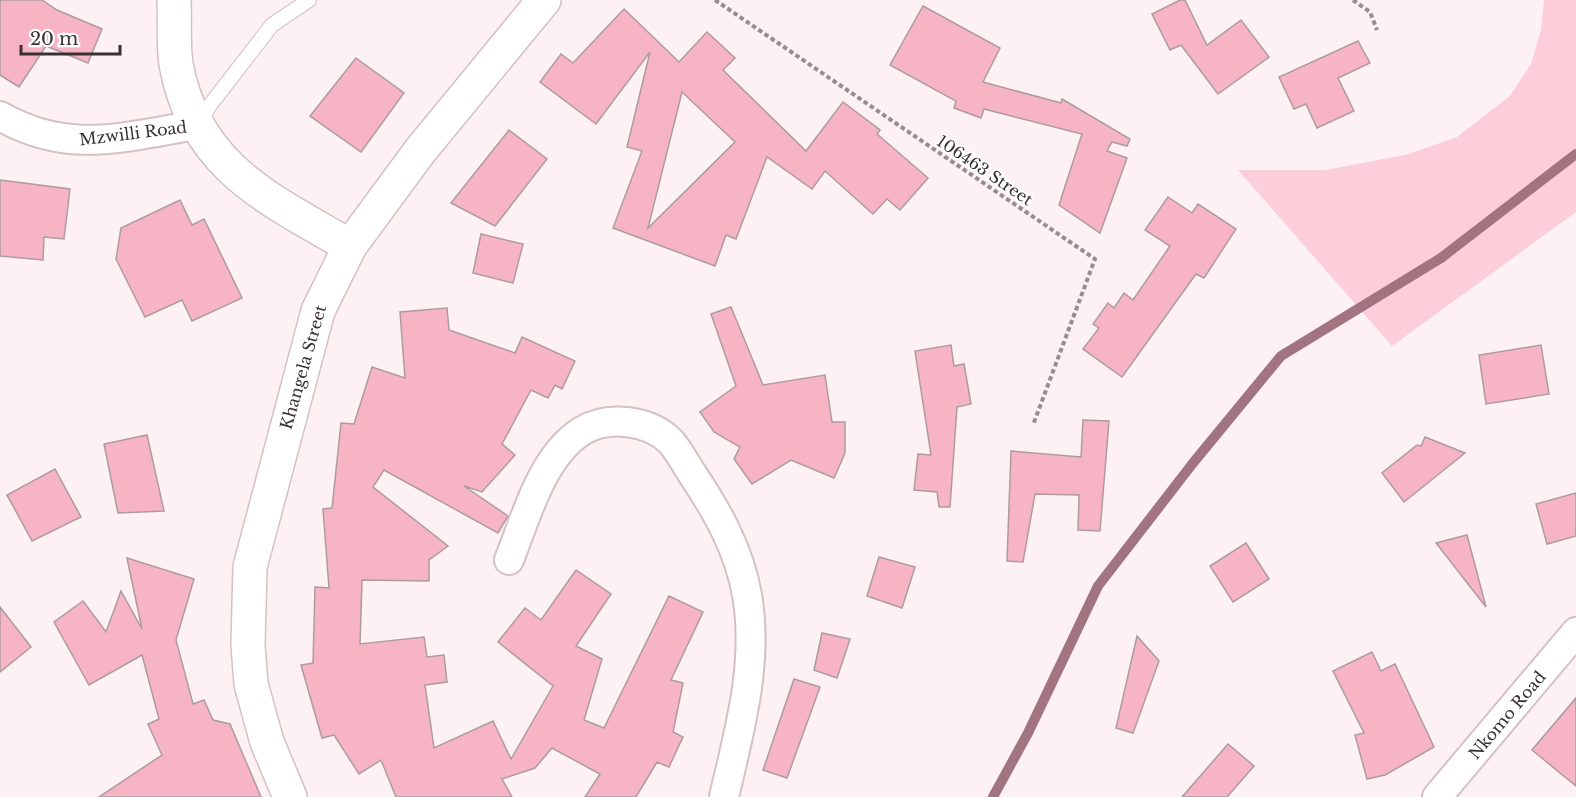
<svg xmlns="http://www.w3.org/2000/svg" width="1576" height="797" viewBox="0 0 1576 797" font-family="'Libre Baskerville',serif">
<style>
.green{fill:#fcced9}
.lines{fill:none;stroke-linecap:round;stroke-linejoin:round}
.stream{stroke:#a27480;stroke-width:10}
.building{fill:#f6b4c5;stroke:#ae9ba0;stroke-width:1.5;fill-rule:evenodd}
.lane-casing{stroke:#d5c1c5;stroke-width:16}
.street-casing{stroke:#d5c1c5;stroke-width:32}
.secondary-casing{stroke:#d5c1c5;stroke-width:36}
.path{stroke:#978d8f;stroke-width:4;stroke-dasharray:4.5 3;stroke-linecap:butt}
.lane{stroke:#fff;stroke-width:14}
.street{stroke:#fff;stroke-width:28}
.secondary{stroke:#fff;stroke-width:33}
.labels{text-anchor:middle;stroke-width:4.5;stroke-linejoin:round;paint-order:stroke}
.street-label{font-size:16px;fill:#393133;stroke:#fff}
</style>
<rect width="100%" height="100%" fill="#fdf1f3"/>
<!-- green -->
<polygon class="green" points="1544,0 1576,0 1576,212 1392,346 1238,170 1326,170 1409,154 1457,137 1510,96 1531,64 1541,30"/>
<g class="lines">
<!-- stream -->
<polyline class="stream" points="993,797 1028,733 1098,586 1193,463 1281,356 1441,258 1576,154"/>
</g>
<!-- building -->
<g class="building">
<polygon points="0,0 42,0 57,10 102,29 88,63 46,46 19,87 0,75"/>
<polygon points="1180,0 1185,0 1207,45 1241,20 1269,57 1218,94 1181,45 1170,50 1152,14"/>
<polygon points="923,6 1000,48 983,82 1061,103 1062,99 1130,139 1127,146 1112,142 1107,151 1127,158 1100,233 1059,205 1082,134 984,109 981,118 954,108 956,101 890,65"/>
<path d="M624,9L679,62L707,32L735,58L723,70L806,151L843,102L880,130L877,134L928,178L900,210L887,199L873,214L825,171L812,189L767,157L736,239L726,235L715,266L613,228L642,151L627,147L650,52L596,124L540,82L561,54L573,63ZM682,92L735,142L648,228Z"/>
<polygon points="1358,41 1370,63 1338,78 1354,111 1317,128 1306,104 1294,109 1279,77"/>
<polygon points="356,58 404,93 361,152 310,116"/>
<polygon points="509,130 547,159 495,226 451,203"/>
<polygon points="0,180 70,189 64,239 44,237 43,260 0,256"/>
<polygon points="1168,197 1192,213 1198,204 1236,229 1204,278 1196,274 1122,377 1083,349 1099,328 1093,324 1108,303 1114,308 1124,293 1133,300 1170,246 1145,230"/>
<polygon points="180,200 192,225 204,219 242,298 192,321 182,300 145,317 116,259 121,228"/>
<polygon points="481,234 523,244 513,283 473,273"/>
<polygon points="731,307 763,385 825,375 832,422 845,422 845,453 834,478 791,460 752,484 734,459 740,447 714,432 700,412 736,386 711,314"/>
<polygon points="447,308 449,330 515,353 522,337 575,361 562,389 555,385 548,398 531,390 502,444 515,455 482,492 464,486 508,516 498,533 384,470 373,487 448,546 429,560 429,581 362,580 360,644 424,637 427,657 444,655 447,682 425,685 434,748 493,721 511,759 553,686 498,642 525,608 541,620 576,570 611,594 576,646 602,659 584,720 604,728 669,596 703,612 671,680 683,683 673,732 683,737 669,767 657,762 636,797 585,797 600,774 552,748 535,768 502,779 512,797 396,797 381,760 359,774 334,735 322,738 301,665 313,663 315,587 329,588 323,509 332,508 341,423 354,424 372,367 405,378 400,312"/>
<polygon points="951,345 954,366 964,364 971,404 957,407 950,507 939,507 937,492 914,490 918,454 931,455 915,351"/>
<polygon points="1541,345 1549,394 1486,404 1479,355"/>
<polygon points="1083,420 1109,421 1100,531 1078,530 1079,495 1035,494 1023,562 1007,561 1011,451 1081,457"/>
<polygon points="147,435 164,511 118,513 104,444"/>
<polygon points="1425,437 1465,453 1404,502 1382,473 1417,445 1421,446"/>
<polygon points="55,469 81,517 32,541 7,495"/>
<polygon points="1576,493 1576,536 1547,544 1536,504"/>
<polygon points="1467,535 1486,607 1436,543"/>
<polygon points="1246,543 1269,579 1233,602 1210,566"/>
<polygon points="879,557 915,567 902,608 867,596"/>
<polygon points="127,558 194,579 176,640 193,704 204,700 213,720 230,724 261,797 99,797 162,755 148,724 159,719 142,655 89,685 54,622 83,601 106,632 121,591 142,629"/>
<polygon points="0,607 31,647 0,672"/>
<polygon points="822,633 850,639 837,678 814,670"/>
<polygon points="1137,636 1159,661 1133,733 1116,728"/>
<polygon points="1372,652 1381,671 1395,664 1434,747 1385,775 1367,779 1355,735 1364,733 1333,671"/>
<polygon points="794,679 820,687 787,778 763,770"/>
<polygon points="1576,698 1576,786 1532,750"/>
<polygon points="1228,744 1254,766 1227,797 1182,797"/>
</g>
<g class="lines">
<defs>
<polyline id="lane" points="200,122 210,105 272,25 309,0"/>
<g id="street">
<path d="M0,116C70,156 124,136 198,125"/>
<path d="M509,560C526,518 541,457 582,431C608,415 650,420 671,442C679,451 685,463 691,472C717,511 739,549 747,595C759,663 739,732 724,797"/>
<polyline points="1437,797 1576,632"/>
</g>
<g id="secondary">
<path d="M174,0C175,21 173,44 176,64C194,166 270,200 350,246"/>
<polyline points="290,797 267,742 251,684 248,645 250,567 318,311 350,246 420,151 544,0"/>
</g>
</defs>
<!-- lane casing -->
<use href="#lane" class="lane-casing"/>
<!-- street casing -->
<use href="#street" class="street-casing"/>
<!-- secondary casing -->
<use href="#secondary" class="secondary-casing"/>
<!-- path -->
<g class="path">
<polyline points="715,0 1095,259 1033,425"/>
<polyline points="1353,0 1370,12 1377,30"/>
</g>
<!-- lane -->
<use href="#lane" class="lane"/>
<!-- street -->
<use href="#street" class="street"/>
<!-- secondary -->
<use href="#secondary" class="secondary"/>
</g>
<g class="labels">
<!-- street labels -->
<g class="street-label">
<text transform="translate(133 133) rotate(-7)" y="6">Mzwilli Road</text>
<text transform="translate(985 170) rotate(34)" y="6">106463 Street</text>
<text transform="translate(303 367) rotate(-74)" y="6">Khangela Street</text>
<text transform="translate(1507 715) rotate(-50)" y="6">Nkomo Road</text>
</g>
</g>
<!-- scale -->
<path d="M21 45v9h99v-9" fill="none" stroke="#393133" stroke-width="3"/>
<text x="30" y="45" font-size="18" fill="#393133" stroke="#ffffff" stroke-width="4.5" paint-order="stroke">20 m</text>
</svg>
